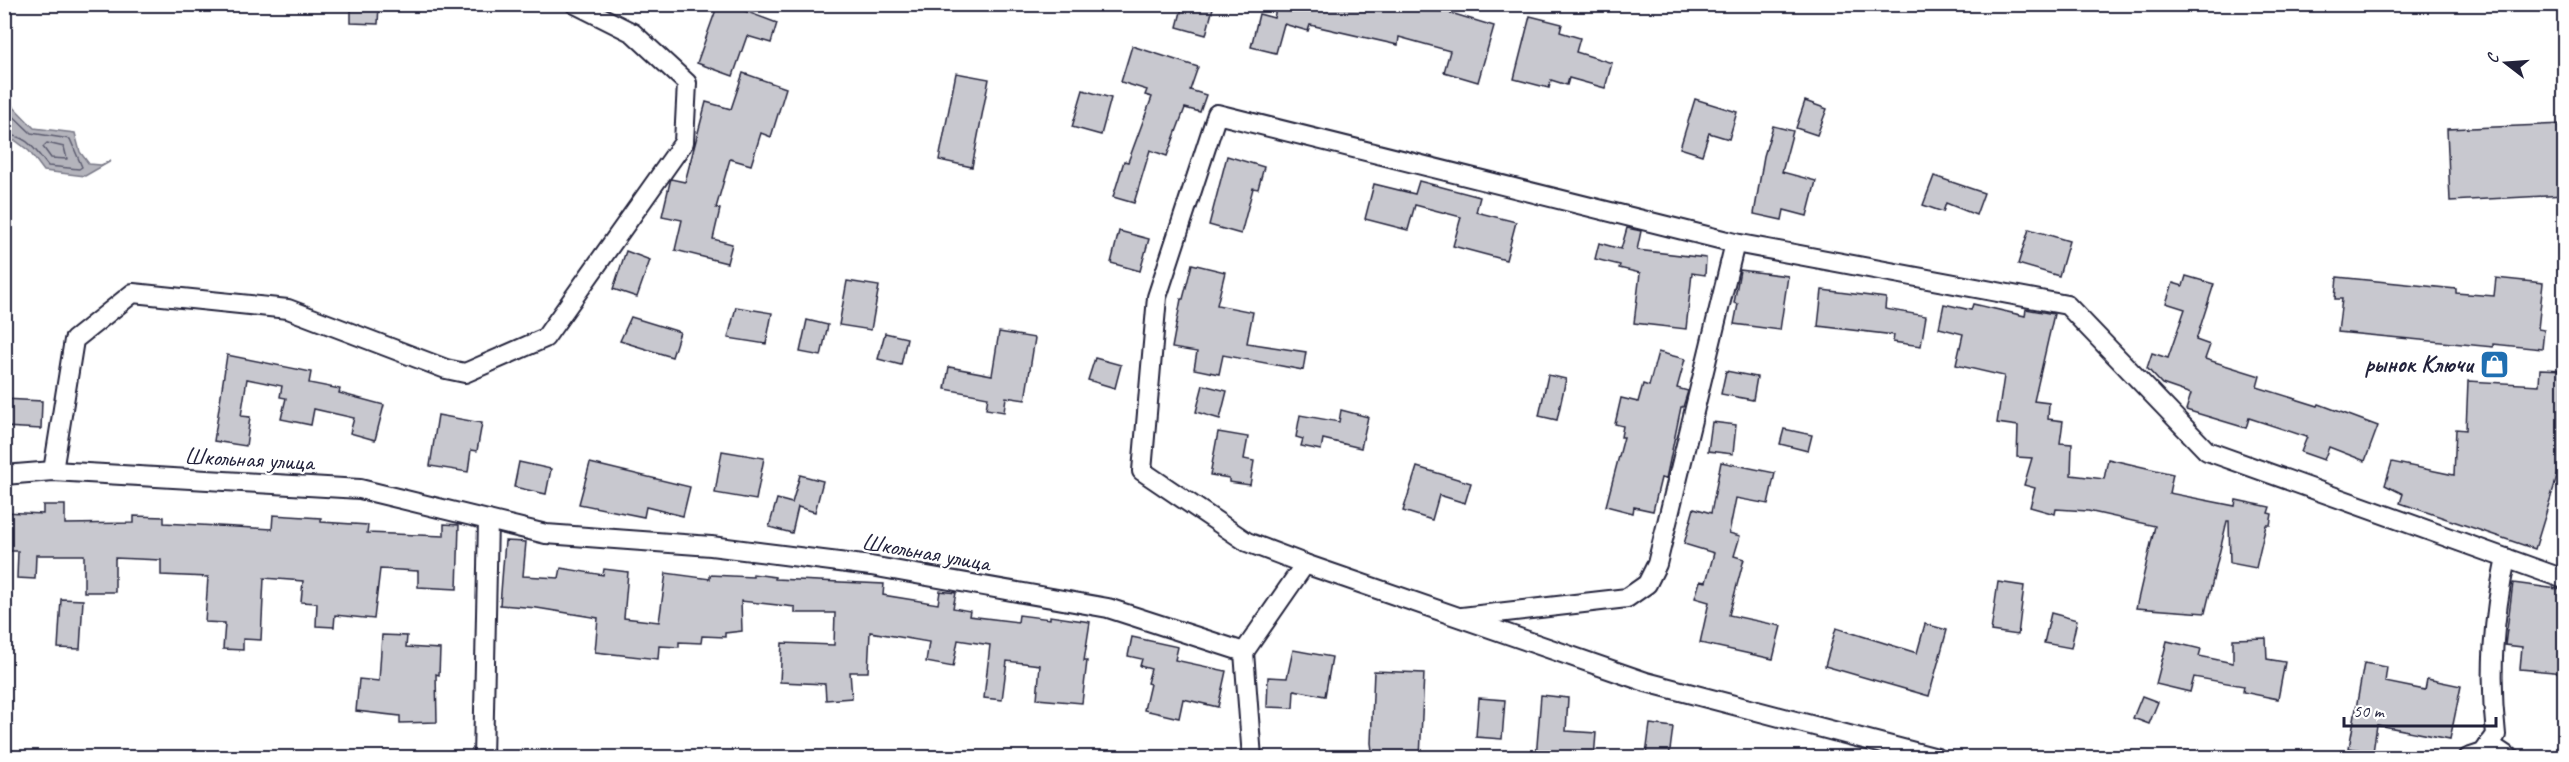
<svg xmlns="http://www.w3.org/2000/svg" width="2569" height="762" viewBox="0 0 2569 762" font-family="Caveat,sans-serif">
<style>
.water{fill:#b4b4bc;stroke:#7a7a88;stroke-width:1.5}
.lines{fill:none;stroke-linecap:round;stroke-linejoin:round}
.shore{stroke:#5c5c6f;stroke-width:1.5}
.building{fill:#c8c8cf;stroke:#22223b;stroke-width:1.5}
.street-casing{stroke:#22223b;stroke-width:22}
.street{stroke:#fff;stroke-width:18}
.labels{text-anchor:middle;stroke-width:4.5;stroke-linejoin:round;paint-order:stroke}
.poi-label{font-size:24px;font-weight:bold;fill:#22223b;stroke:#fff;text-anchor:end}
.street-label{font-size:24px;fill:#22223b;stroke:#fff}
</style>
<rect width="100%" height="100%" fill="#fff"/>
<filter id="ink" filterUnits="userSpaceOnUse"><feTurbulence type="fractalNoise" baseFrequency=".0167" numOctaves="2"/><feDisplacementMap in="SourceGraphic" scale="12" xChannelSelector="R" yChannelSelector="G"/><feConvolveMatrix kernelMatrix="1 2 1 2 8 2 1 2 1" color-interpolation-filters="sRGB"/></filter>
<g filter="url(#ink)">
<!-- water -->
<polygon class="water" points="5,98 34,128 75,133 80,152 89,164 101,165 111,161 85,176 44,171 29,151 16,141 5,141"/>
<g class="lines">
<!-- shore -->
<g class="shore">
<path d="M4,107L31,133L70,139L82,167L79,169L48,166C35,150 27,134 4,135"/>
<polygon points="47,143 64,147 67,159 51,158 43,147"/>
</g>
</g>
<!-- building -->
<g class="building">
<polygon points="351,4 379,4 378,24 351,23"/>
<polygon points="718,4 726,4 777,23 771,43 747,36 733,76 697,63"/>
<polygon points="1183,4 1214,4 1206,35 1177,27"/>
<polygon points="1277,4 1421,4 1494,26 1478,82 1444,72 1450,51 1399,37 1398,45 1310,25 1308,31 1284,24 1276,53 1251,47 1259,14 1274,18"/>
<polygon points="1530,16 1562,24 1560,32 1580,38 1576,52 1612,63 1605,88 1569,78 1567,85 1551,80 1549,88 1514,79"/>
<polygon points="1132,46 1198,67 1190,90 1206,95 1200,112 1185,108 1167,156 1150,150 1134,203 1113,197 1124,161 1128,162 1152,97 1145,95 1147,90 1121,82"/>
<polygon points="743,73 786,88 771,137 761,133 751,165 730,159 716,208 720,209 713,239 732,244 727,263 675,250 682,220 662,216 670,182 671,179 685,182 706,102 731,109"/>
<polygon points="956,73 989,79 972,167 939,160"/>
<polygon points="1083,90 1111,98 1101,135 1072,127"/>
<polygon points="1695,99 1737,112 1729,139 1709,133 1702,155 1680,148"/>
<polygon points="1805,101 1827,109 1817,135 1796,128"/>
<polygon points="2565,124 2565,195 2450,201 2447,129"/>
<polygon points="1773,126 1793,131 1782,172 1816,181 1807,216 1784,210 1782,220 1754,214 1764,156"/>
<polygon points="1227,156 1264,167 1258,189 1253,188 1241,234 1209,225"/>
<polygon points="1934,176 1984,193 1976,215 1946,203 1943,212 1923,205"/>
<polygon points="1419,181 1480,197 1476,212 1516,222 1506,260 1453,246 1461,217 1415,205 1408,230 1365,219 1374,184 1415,194"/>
<polygon points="1627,228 1641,231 1637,250 1706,258 1705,275 1692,273 1686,329 1634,323 1640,273 1619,268 1620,265 1595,259 1599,243 1621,249"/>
<polygon points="2029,229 2069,241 2059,276 2018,264"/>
<polygon points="1119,231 1149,239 1140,271 1111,263"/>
<polygon points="626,251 650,260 637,297 613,289"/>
<polygon points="1192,264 1225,272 1217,305 1253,312 1247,343 1306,352 1303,370 1223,355 1219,374 1194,369 1197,352 1172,348 1181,299 1183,299"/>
<polygon points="1740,270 1788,276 1780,330 1734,324 1738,304 1734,303"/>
<polygon points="2186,276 2214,284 2196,340 2210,345 2205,359 2260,376 2257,387 2318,406 2319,404 2378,426 2365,461 2329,447 2324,460 2301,452 2307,437 2249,418 2246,428 2186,410 2191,394 2162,384 2147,368 2152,353 2168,358 2185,309 2166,303 2173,283 2183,286"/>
<polygon points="2337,277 2456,289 2456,293 2494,296 2496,278 2543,283 2538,329 2544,330 2542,349 2493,344 2493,347 2338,332 2342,299 2335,299"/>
<polygon points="847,281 879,286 871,330 839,325"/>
<polygon points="1822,290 1886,298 1885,309 1926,316 1921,346 1893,342 1894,335 1818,326"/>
<polygon points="1944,304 1971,310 1973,304 2025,316 2026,309 2054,314 2034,401 2049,403 2048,419 2063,421 2060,443 2072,444 2071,475 2104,479 2108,459 2173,474 2169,493 2235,506 2236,500 2270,507 2268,513 2272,514 2270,525 2266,525 2256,568 2230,563 2229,521 2227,521 2205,613 2136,608 2155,526 2088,511 2056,509 2055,514 2030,507 2035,488 2024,485 2032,458 2017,457 2018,426 1997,423 2004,376 1956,365 1963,334 1939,328"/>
<polygon points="736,307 772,313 766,344 728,338"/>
<polygon points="631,317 680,332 672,357 620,341"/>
<polygon points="807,320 828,325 821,356 800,352"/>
<polygon points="999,332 1035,338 1025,400 1006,397 1004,412 986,409 988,397 945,389 949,367 992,375"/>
<polygon points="885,333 907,338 901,365 878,359"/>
<polygon points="1658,352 1685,359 1677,388 1688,391 1683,407 1681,407 1666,479 1661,478 1653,511 1634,507 1633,513 1606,506 1624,437 1621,437 1623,426 1615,424 1621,398 1638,402 1643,384 1649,386"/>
<polygon points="227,355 311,372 309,383 340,389 339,393 384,405 375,440 350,433 354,418 314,409 311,425 281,419 286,398 280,397 282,386 247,379 241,416 250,417 246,446 214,441"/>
<polygon points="1095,358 1121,365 1115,388 1088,380"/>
<polygon points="2540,369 2565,370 2565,451 2535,549 2400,503 2403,494 2385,485 2392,462 2454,475 2456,429 2466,430 2468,381 2539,385"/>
<polygon points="1726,371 1757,377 1753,400 1721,394"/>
<polygon points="1548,375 1566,379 1557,420 1539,416"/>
<polygon points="1203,385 1227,391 1220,419 1196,412"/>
<polygon points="4,399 42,401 41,429 4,427"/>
<polygon points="1341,410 1368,417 1361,448 1323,439 1321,450 1301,446 1303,439 1296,437 1300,415 1339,422"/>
<polygon points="438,415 482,423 477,451 471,450 468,472 430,466"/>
<polygon points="1712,422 1736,425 1733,454 1708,451"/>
<polygon points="1784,429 1812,435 1808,451 1780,444"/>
<polygon points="1218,432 1248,437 1244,459 1254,461 1250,485 1229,482 1229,478 1210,475"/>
<polygon points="722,451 764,458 756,500 715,493"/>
<polygon points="519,462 551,469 546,494 514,487"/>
<polygon points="1721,462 1775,473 1768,504 1736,498 1729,533 1740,536 1734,556 1744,559 1729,615 1781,626 1773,659 1700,643 1709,602 1695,598 1700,581 1706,582 1714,553 1684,544 1694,508 1711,513"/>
<polygon points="590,463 690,487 683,516 646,507 644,517 579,504"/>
<polygon points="1417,467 1471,483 1465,503 1439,495 1432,520 1403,511"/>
<polygon points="800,475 823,481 815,512 798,507 792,533 769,527 777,499 792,503"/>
<polygon points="43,505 65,505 65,524 134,523 134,516 164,517 164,523 272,529 273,515 321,518 321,522 368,525 367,533 444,536 444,524 459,525 457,589 418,587 418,571 380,569 374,619 335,615 334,627 316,626 317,603 301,602 303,581 264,578 261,640 243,639 243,650 223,649 225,623 205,622 208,577 161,575 161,560 115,558 115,592 84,592 84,555 36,555 35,579 17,578 18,551 4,551 4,512 43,514"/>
<polygon points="505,541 526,542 523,576 559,578 561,568 603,575 604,569 628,572 624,618 659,622 666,573 710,579 710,575 753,577 753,574 775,577 775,579 884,584 883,595 938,604 940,591 956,593 953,608 970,611 969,616 1018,622 1019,615 1050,619 1050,616 1090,622 1084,661 1087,661 1082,703 1037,699 1040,665 1007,661 1002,700 984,698 990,645 958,640 953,667 926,662 929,642 870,632 868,672 850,672 852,698 826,700 825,684 780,682 782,643 834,645 835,613 795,613 795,607 741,601 742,631 725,633 725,637 702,636 701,643 679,642 679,647 659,646 658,659 595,652 598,618 537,608 500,605"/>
<polygon points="1998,582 2024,586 2018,635 1991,631"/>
<polygon points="2513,583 2565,590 2565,673 2520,669 2522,647 2505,645"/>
<polygon points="61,599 83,600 80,649 58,648"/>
<polygon points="2051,613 2077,620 2071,648 2044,643"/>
<polygon points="1925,624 1947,630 1929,696 1825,666 1836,628 1917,653"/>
<polygon points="382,635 407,636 406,647 440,649 439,675 436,674 437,722 400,723 400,716 356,711 359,679 379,681"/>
<polygon points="1132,637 1178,647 1175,660 1226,671 1218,707 1183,699 1179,718 1144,710 1150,684 1147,683 1151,669 1140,666 1142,659 1128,656"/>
<polygon points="2266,638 2267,659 2285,662 2278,699 2243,692 2244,686 2194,677 2190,692 2156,684 2167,641 2201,649 2199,656 2233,663 2233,639"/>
<polygon points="1293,650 1332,657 1325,696 1294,690 1293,708 1267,707 1268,677 1287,678"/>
<polygon points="2364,663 2387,667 2385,682 2425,690 2427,679 2461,686 2450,739 2377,725 2373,752 2349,748"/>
<polygon points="1374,671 1424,673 1420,758 1373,758 1371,743"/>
<polygon points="1541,695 1568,698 1566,731 1596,733 1594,758 1536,758"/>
<polygon points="2142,696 2158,702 2149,724 2133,718"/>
<polygon points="1479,698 1505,700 1502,739 1476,737"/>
<polygon points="1650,724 1673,727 1669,758 1646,755"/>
</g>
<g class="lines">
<defs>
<g id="street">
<polyline points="53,471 74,340 133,293 288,309 446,369 465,373 545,338 684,142 687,83 633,33 575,4"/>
<polyline points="4,475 53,471 360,489 546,534 711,546 871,566 1108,608 1244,652"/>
<polyline points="1462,617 1627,598 1647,584 1657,564 1735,243"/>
<polyline points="1244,652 1305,564"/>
<polyline points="1244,652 1252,758"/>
<polyline points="2489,744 2510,758"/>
<polyline points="483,758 488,520"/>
<polyline points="1937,758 1646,682 1305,564 1247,542 1142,471 1157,297 1217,114 1735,243 2067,305 2207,451 2564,579"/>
<path d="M2468,758L2483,753L2496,735C2489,674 2493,619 2506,558"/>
</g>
</defs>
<!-- street casing -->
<use href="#street" class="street-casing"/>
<!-- street -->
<use href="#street" class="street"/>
</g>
</g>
<!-- icons -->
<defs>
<symbol id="shop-square" viewBox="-11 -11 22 22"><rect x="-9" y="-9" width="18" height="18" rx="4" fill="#1f6fb2" stroke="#fff"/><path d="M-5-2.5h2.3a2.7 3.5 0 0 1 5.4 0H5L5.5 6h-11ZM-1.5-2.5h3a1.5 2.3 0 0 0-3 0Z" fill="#fff"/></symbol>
</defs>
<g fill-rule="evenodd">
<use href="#shop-square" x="2478" y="348" width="33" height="33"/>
</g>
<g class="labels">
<!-- poi labels -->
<g class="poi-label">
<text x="2473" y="372">рынок Ключи</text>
</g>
<!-- street labels -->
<g class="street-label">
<text transform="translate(249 459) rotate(3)" y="8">Школьная улица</text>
<text transform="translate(926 552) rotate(10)" y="8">Школьная улица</text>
</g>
</g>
<!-- margin -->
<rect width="2569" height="762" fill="none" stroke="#fff" stroke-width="24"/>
<rect x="12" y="12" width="2545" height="738" fill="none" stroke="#22223b" stroke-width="2" filter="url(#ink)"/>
<!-- north arrow -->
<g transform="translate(2506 63) rotate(287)" stroke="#ffffff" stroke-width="4.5" paint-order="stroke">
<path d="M0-4.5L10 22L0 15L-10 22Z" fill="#22223b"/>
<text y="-9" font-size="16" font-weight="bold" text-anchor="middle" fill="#22223b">С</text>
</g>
<!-- scale -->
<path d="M2344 717v9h152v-9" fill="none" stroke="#22223b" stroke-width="3"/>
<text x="2353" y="717" font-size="18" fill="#22223b" stroke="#ffffff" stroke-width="4.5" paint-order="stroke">50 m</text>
</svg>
